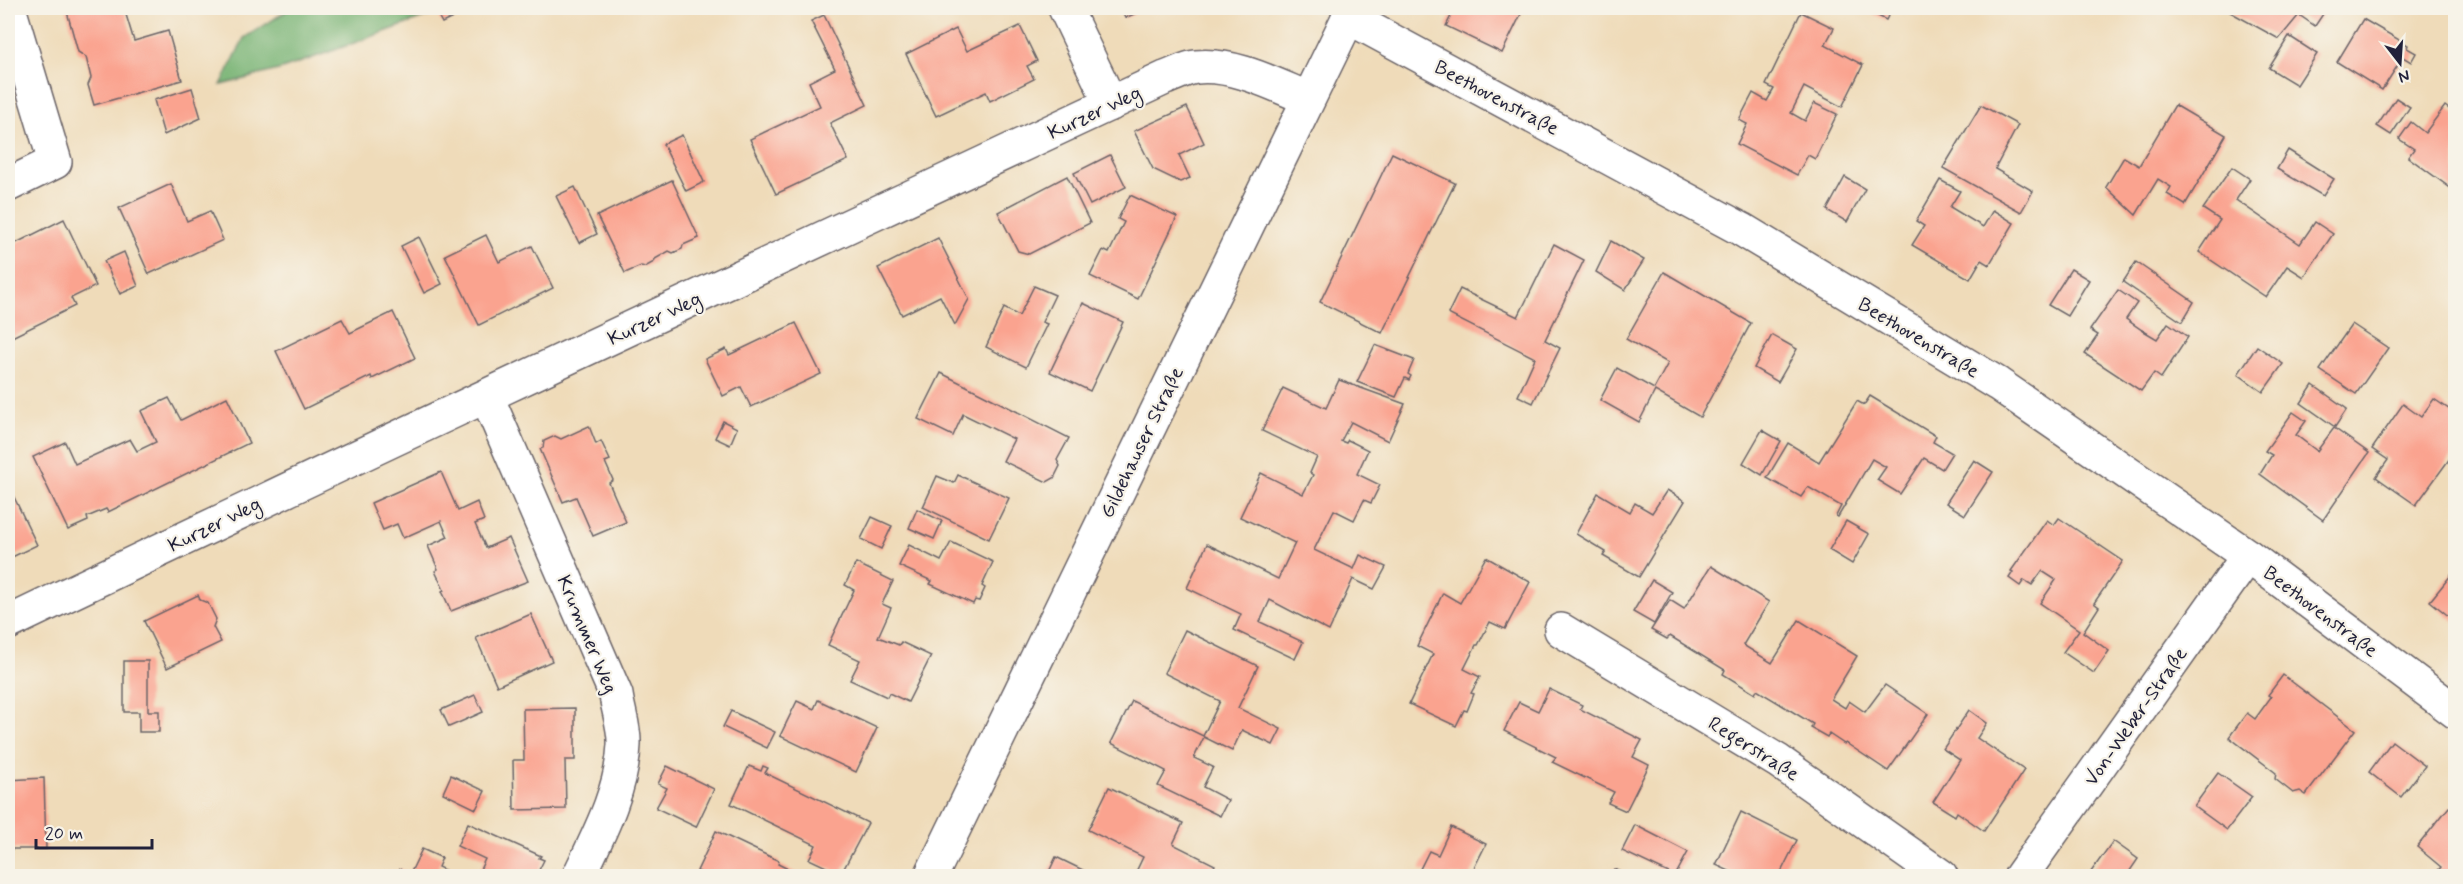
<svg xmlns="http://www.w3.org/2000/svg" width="2463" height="884" viewBox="0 0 2463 884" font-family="Mynerve,sans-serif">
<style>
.forest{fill:#77b373;stroke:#4c6a57;stroke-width:1.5}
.building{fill:#faa38f}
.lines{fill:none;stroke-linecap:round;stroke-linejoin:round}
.minor-casing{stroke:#6a6367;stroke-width:36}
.major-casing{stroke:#6a6367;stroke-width:36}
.minor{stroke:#fff;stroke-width:33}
.major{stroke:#fff;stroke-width:33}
.labels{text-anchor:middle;stroke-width:4.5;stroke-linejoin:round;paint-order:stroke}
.street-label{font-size:20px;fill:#22223b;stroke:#f7f3e8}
</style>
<rect width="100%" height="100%" fill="#f7f3e8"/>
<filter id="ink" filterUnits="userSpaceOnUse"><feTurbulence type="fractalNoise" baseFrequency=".0167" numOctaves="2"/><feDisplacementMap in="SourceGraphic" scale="12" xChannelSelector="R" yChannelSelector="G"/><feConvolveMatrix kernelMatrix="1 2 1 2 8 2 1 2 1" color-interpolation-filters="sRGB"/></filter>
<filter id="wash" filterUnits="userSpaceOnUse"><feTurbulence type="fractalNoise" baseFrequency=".008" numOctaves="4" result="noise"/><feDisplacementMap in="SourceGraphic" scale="24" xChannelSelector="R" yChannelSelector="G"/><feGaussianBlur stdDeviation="1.35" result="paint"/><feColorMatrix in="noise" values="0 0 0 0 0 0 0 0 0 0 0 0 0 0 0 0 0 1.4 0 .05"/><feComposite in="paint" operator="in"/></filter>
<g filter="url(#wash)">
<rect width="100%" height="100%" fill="#efdbb9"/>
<!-- forest -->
<polygon class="forest" points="291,8 434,8 437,13 282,69 221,85 244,38"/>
<g id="blocks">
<!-- building -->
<g class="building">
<polygon points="66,8 124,8 134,41 168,31 182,80 94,105 88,85 91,78 86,57 78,52"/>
<polygon points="434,8 474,8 442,23"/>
<polygon points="1120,8 1148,8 1125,18"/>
<polygon points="1455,8 1524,8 1502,53 1446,26"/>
<polygon points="1862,8 1892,8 1886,20"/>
<polygon points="2233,8 2327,8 2315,26 2299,15 2279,39 2230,12"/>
<polygon points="1801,12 1834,28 1825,45 1863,65 1842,107 1804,87 1791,113 1805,121 1814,103 1837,114 1815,159 1808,155 1797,175 1737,144 1747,124 1739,120 1753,93 1767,101 1774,89 1766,85"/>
<polygon points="824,15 867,105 830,123 848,160 776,194 750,139 820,106 809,82 835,69 811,21"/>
<polygon points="2363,19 2408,45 2407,48 2416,53 2411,62 2403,57 2382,90 2337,62"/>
<polygon points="1020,26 1037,61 1027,66 1034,79 990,101 986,92 936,116 906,54 956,29 967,51"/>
<polygon points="2289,36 2317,54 2297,85 2269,68"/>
<polygon points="192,88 201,118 164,135 154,100"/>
<polygon points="2396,98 2410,107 2391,135 2377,126"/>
<polygon points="1981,105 2018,125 1995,169 2033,191 2021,212 1943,168"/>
<polygon points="2175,105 2226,135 2185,205 2167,194 2171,187 2158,179 2136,215 2106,187 2124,157 2139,166"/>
<polygon points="2445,106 2456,114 2456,192 2408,157 2414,149 2399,139 2411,122 2425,133"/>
<polygon points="1187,107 1204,143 1179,155 1190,178 1180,182 1153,169 1134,131"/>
<polygon points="682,135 704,182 686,191 663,144"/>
<polygon points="2288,150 2334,179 2323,196 2277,169"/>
<polygon points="1392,153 1455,183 1382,333 1320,302"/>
<polygon points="1110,155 1126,187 1090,205 1074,173"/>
<polygon points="2232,167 2250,179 2236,200 2300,244 2315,222 2333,234 2304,277 2287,266 2266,297 2199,252 2220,220 2203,209"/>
<polygon points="1067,176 1090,223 1029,254 1018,251 998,212"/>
<polygon points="1845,177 1865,189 1847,222 1827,210"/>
<polygon points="672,180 699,238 683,245 682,249 673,253 669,251 655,259 654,262 645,267 641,266 625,273 597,216"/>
<polygon points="1940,180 1960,191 1950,207 1983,227 1993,210 2014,223 1989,265 1981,260 1970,279 1912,245 1924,226 1916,221"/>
<polygon points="171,184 187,221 210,211 223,240 149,274 119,208"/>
<polygon points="575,187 597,234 579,243 556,196"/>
<polygon points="1130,195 1177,217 1138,299 1090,276 1103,250 1109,253 1124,222 1118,219"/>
<polygon points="64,219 96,286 71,298 75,306 8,339 8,247"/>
<polygon points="486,235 499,262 532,246 553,288 479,325 445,255"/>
<polygon points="419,237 442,284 424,293 401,246"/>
<polygon points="938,238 969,299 955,325 940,296 902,315 878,268"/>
<polygon points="1611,241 1644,260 1625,290 1596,272"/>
<polygon points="1554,244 1584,260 1545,340 1560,348 1533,403 1518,396 1535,358 1448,314 1460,289 1518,317"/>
<polygon points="124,252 138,286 120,294 104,261"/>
<polygon points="2136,262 2194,302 2182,322 2123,282"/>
<polygon points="2071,269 2089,280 2067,316 2048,305"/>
<polygon points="1664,272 1751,323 1700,417 1655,391 1639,422 1600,400 1617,368 1654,389 1668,363 1626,339"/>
<polygon points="1034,286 1055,295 1042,322 1047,324 1026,367 986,347 1004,308 1019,316"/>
<polygon points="2118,290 2137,303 2126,319 2142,330 2157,339 2168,323 2188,337 2161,378 2154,373 2141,391 2085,354 2098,335 2090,330"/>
<polygon points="1083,303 1123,322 1090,391 1050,372"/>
<polygon points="393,312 415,358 372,379 371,376 304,409 276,351 342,319 350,333"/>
<polygon points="796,323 821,374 751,407 741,387 723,396 705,359 726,349 729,355"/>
<polygon points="2352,324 2388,348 2356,394 2320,370"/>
<polygon points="1772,335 1797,349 1778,382 1754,368"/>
<polygon points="1375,345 1414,360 1408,374 1411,376 1409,380 1405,378 1396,397 1357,382"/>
<polygon points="2257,346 2283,364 2263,392 2238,374"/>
<polygon points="941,373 1069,438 1057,460 1060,466 1054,478 1047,482 1003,461 1014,439 963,414 953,436 918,419"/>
<polygon points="1339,380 1405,404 1388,441 1351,422 1341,441 1346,443 1348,440 1368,450 1357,474 1380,485 1371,503 1364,500 1354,520 1334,510 1314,550 1354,569 1360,555 1386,567 1374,589 1353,579 1329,631 1270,600 1260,622 1303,642 1295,659 1234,630 1241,614 1187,588 1207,544 1278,579 1295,543 1240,517 1261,473 1303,494 1313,475 1310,473 1317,457 1262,431 1283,388 1326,408"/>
<polygon points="2313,385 2347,409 2335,427 2301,403"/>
<polygon points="1870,396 1936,436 1933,442 1952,453 1942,469 1924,458 1900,494 1877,480 1886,467 1872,459 1838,517 1836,516 1841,506 1808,487 1801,497 1767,478 1788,443 1819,462 1857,401 1864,405"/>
<polygon points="227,397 249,443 108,512 106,509 87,517 88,521 68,530 33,457 65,442 75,464 130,439 137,451 156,442 141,411 169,398 181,420"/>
<polygon points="2434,399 2456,414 2456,450 2416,505 2376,477 2388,460 2372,449 2403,404 2421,417"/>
<polygon points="2293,412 2306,421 2296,435 2317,451 2334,428 2369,453 2323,520 2260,474 2272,455 2265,451"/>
<polygon points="723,421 737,428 730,445 715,438"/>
<polygon points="589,426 596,444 601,441 610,460 605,462 613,480 609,483 626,522 593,536 576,497 563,502 540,449 543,448 544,441 555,436 561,439"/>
<polygon points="1762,430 1781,441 1762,475 1743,463"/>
<polygon points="1974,460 1993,472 1965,515 1946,503"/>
<polygon points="441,472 458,511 477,502 484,520 475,524 486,548 509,538 528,581 451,611 442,591 444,590 435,571 438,569 428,546 448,537 441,521 403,538 397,524 383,530 371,503"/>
<polygon points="958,475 1009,498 989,539 923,507 937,476 954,483"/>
<polygon points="1667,490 1685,501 1639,577 1603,556 1606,552 1576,534 1598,493 1630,512 1635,503 1652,513"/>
<polygon points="13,495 37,545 8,559 8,497"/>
<polygon points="917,509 942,521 934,539 909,528"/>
<polygon points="872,517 892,526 881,549 861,539"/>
<polygon points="2059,518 2123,561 2094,603 2099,607 2083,632 2109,651 2094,673 2063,652 2079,630 2040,603 2056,580 2042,571 2032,585 2024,580 2020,586 2009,578 2013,572 2011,571 2047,520 2054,525"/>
<polygon points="1846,521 1869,534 1852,564 1829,550"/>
<polygon points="951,542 993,562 982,586 985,588 979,601 975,600 973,604 930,584 932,581 899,566 909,545 941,561"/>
<polygon points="1486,557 1530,582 1505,629 1490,622 1478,645 1476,645 1464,669 1480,677 1471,693 1474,694 1467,711 1464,710 1456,726 1409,704 1433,654 1417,646 1443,593 1460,603"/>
<polygon points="856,563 893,581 882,604 891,608 878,637 899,645 901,642 931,656 908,702 889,693 887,697 850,680 860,660 828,645 854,590 845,585"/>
<polygon points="1711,566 1769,602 1743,645 1772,663 1799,620 1857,656 1831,699 1845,708 1849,701 1865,712 1885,685 1928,714 1888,771 1846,743 1844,744 1829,734 1827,737 1811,728 1813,724 1757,690 1755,694 1723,674 1725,670 1670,636 1667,639 1651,630 1670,600 1684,609"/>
<polygon points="2456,569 2456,622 2430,601"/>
<polygon points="1652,580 1672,592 1654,624 1633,612"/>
<polygon points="198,595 200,600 208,603 216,619 213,627 221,642 167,668 144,621"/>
<polygon points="531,614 552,661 497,686 476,638"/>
<polygon points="1185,630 1258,666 1238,708 1281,729 1273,745 1242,730 1232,751 1204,737 1194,758 1213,767 1203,787 1228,800 1220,816 1158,786 1166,771 1111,743 1132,701 1203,736 1220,701 1164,673"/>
<polygon points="124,661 148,661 148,711 159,711 159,732 139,732 139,712 124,712"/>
<polygon points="2283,675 2355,730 2306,795 2300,791 2293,793 2275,779 2276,773 2229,737 2247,713 2255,719 2271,697 2268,695"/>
<polygon points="1549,689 1582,705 1580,709 1642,740 1633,757 1649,765 1626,811 1608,803 1614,792 1552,762 1556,757 1504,731 1519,702 1538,711"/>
<polygon points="475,695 483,712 449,727 441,710"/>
<polygon points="818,700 877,728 856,772 780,736 797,701 814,709"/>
<polygon points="575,708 575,760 565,760 566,809 514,810 513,760 524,760 523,709"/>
<polygon points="1969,710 1987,723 1977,738 2024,770 1984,831 1957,812 1955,816 1933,802 1960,760 1943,749"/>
<polygon points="731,711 775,732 767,748 723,727"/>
<polygon points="2392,741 2425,766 2401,797 2369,772"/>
<polygon points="667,766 714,789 696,827 656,808 667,788 658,784"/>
<polygon points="749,766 761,771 763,766 768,768 765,773 868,823 841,874 809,859 816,845 731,804"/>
<polygon points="2218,773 2252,797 2227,830 2194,806"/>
<polygon points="451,775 485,791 476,809 443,793"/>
<polygon points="44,778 46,849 8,849 8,780"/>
<polygon points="1109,787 1183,823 1173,844 1215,865 1209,876 1134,876 1143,857 1088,830"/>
<polygon points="2449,807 2456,812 2456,876 2433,876 2441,867 2417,847"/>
<polygon points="1741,812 1797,840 1779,876 1740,876 1716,865"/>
<polygon points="468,823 541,856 539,858 544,860 536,876 477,876 485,859 457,846"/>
<polygon points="1635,825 1688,852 1675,876 1622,851"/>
<polygon points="1451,827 1486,844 1470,876 1436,876 1420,869 1429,851 1438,855"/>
<polygon points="716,831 779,861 778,864 802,876 708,876 697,871"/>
<polygon points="2113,841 2138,859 2127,875 2130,876 2088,876"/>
<polygon points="422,849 442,858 438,867 457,876 397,876 400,869 410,874"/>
<polygon points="1056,857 1095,876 1047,876"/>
<polygon points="1614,869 1629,876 1610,876"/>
</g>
</g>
</g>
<g filter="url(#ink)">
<use href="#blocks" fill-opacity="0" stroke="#6a6367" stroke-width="1.5"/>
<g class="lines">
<defs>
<g id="minor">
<polyline points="1065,8 1111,104"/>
<polyline points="1348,17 1741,229 1998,384 2248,556 2456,712"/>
<polyline points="8,185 55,162 9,8"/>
<path d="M487,397L616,695C618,710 625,729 624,745C622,791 598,836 579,876"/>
<path d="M8,623C392,438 779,259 1165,78C1174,75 1186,68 1196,67C1234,63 1273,84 1307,98"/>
<polyline points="1561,630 1778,761 1941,876"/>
<polyline points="2021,876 2248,556"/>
</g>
<polyline id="major" points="931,876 1353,8"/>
</defs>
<!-- minor casing -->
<use href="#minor" class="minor-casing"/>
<!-- major casing -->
<use href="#major" class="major-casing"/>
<!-- minor -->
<use href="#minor" class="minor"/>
<!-- major -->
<use href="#major" class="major"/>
</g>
</g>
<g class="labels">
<!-- street labels -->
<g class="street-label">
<text transform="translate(1497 97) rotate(28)" y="7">Beethovenstraße</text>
<text transform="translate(1094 112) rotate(-25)" y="7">Kurzer Weg</text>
<text transform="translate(654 318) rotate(-25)" y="7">Kurzer Weg</text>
<text transform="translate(1919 337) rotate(31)" y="7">Beethovenstraße</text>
<text transform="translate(1141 442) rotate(-64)" y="7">Gildehauser Straße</text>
<text transform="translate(214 524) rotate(-26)" y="7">Kurzer Weg</text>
<text transform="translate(2321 611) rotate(37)" y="7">Beethovenstraße</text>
<text transform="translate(588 634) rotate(67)" y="7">Krummer Weg</text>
<text transform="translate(2135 716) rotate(-55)" y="7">Von-Weber-Straße</text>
<text transform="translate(1754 748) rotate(32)" y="7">Regerstraße</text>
</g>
</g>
<!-- margin -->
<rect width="2463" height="884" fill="none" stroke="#f7f3e8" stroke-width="30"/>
<!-- north arrow -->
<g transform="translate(2400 63) rotate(163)" stroke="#f7f3e8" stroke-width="4.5" paint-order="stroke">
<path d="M0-4.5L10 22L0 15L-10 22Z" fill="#22223b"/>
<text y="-9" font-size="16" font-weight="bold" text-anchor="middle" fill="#22223b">N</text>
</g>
<!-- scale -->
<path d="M36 839v9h116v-9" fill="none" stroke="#22223b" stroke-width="3"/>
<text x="45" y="839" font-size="18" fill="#22223b" stroke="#f7f3e8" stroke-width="4.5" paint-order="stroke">20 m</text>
</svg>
